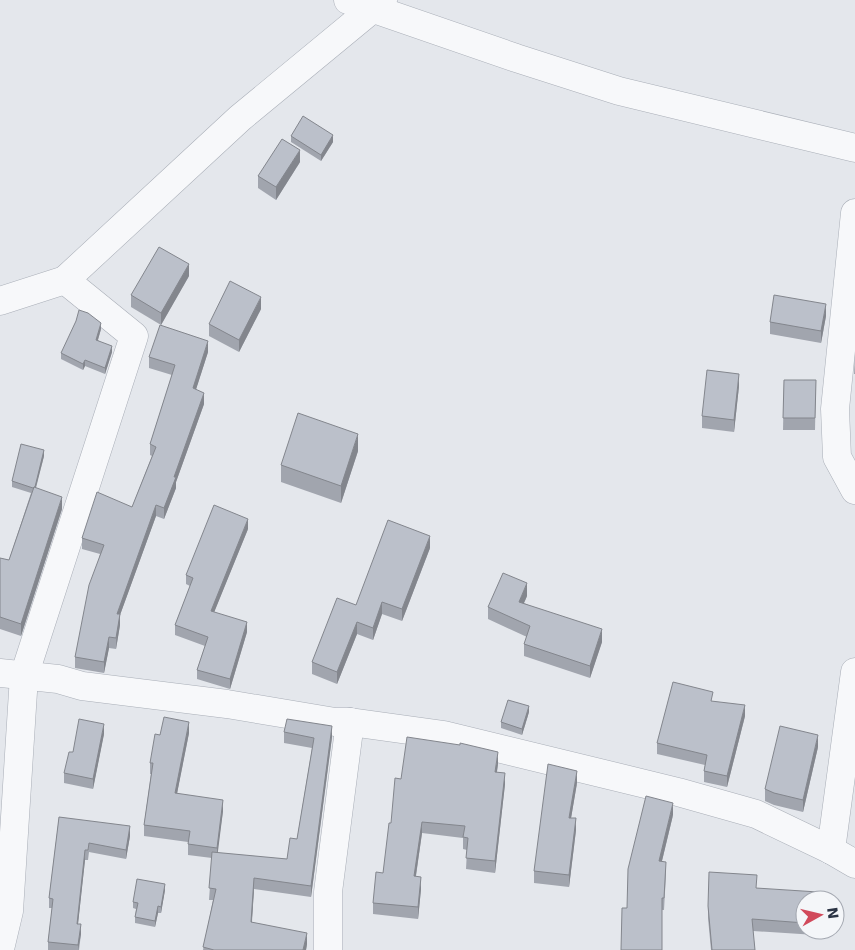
<svg xmlns="http://www.w3.org/2000/svg" width="855" height="950" viewBox="0 0 855 950" font-family="'DejaVu Sans',sans-serif">
<style>
.lines{fill:none;stroke-linecap:round;stroke-linejoin:round}
.minor-casing{stroke:#a9aeb7;stroke-width:29}
.minor{stroke:#f7f8fa;stroke-width:28}
.wall{fill:#a1a5ae}
.shaded-wall{fill:#83868d}
.building{fill:#bbc0ca;stroke:#83868d}
</style>
<rect width="100%" height="100%" fill="#e4e7ec"/>
<g class="lines">
<defs>
<g id="minor">
<polyline points="348,0 516,58 619,91 855,148"/>
<polyline points="855,213 835,409 837,457 855,490"/>
<polyline points="0,301 65,280 240,118 383,0"/>
<polyline points="0,673 58,679 82,686 227,704 335,722 350,722 444,735 678,792 756,814 831,850 855,864"/>
<polyline points="831,850 855,672"/>
<polyline points="0,949 9,911 24,676 134,336 65,280"/>
<polyline points="328,950 328,892 350,722"/>
</g>
</defs>
<!-- minor casing -->
<use href="#minor" class="minor-casing"/>
<!-- minor -->
<use href="#minor" class="minor"/>
</g>
<!-- wall -->
<g class="wall">
<polygon points="291,136 333,142 321,161 291,142"/>
<polygon points="300,162 276,200 258,188 258,176"/>
<polygon points="189,276 161,325 131,307 131,295"/>
<polygon points="261,309 239,352 209,336 209,324"/>
<polygon points="826,316 821,343 770,334 770,322"/>
<polygon points="101,329 98,340 112,352 105,374 85,366 83,370 61,359 61,353"/>
<polygon points="208,352 196,389 204,404 176,482 176,488 164,519 156,516 120,615 120,625 116,649 109,648 104,673 75,668 75,657 100,554 82,549 82,538 132,507 152,456 150,455 150,444 172,375 149,368 149,357"/>
<polygon points="855,355 855,374 854,374"/>
<polygon points="784,380 816,380 815,430 783,430"/>
<polygon points="739,386 734,432 702,428 702,416"/>
<polygon points="358,451 341,503 281,482 281,465"/>
<polygon points="44,456 36,488 62,509 21,636 0,629 0,558 9,560 31,493 12,487 12,481"/>
<polygon points="248,529 214,612 247,632 230,689 197,679 197,670 205,646 175,635 175,625 190,586 186,584 186,575"/>
<polygon points="430,548 402,621 382,614 373,640 357,634 337,684 312,674 312,662 356,605"/>
<polygon points="527,596 524,603 602,642 590,678 524,656 524,644 527,637 488,619 488,607"/>
<polygon points="713,702 745,716 727,787 704,782 704,771 705,765 657,754 657,743"/>
<polygon points="529,712 522,735 501,728 501,722"/>
<polygon points="284,732 332,737 311,897 254,889 252,922 307,944 306,950 203,950 213,900 209,900 212,858 188,855 188,842 144,836 144,825 151,774 150,774 150,763 160,735 189,733 177,793 223,811 217,853 287,859 297,839 312,748 284,743"/>
<polygon points="104,734 93,789 64,783 64,773"/>
<polygon points="818,747 803,812 774,805 765,801 765,789"/>
<polygon points="498,764 497,772 505,784 495,873 466,869 467,850 463,849 463,838 422,833 416,876 421,889 418,919 373,914 373,903 383,873 391,823"/>
<polygon points="577,783 571,818 576,830 569,887 534,883 534,871"/>
<polygon points="673,815 662,861 666,874 664,910 627,908"/>
<polygon points="59,817 130,836 126,859 89,852 88,860 85,860 78,924 81,934 79,950 48,950 48,942 52,908 49,908 49,898"/>
<polygon points="757,888 818,900 805,900 805,930 816,930 816,935 753,931 755,950 711,950 708,918 708,906"/>
<polygon points="165,890 161,913 158,913 155,927 135,923 135,917 136,909 133,908 133,902"/>
</g>
<!-- shaded-wall -->
<g class="shaded-wall">
<polygon points="333,135 333,142 321,161 321,155"/>
<polygon points="300,150 300,162 276,200 276,187"/>
<polygon points="189,264 189,276 161,325 161,313"/>
<polygon points="261,297 261,309 239,352 239,340"/>
<polygon points="826,304 826,316 821,343 821,331"/>
<polygon points="101,323 101,329 96,346 96,340"/>
<polygon points="208,341 208,352 193,399 193,388"/>
<polygon points="112,346 112,352 105,374 105,368"/>
<polygon points="85,360 85,366 83,370 83,364"/>
<polygon points="739,374 739,386 734,432 734,420"/>
<polygon points="204,393 204,404 176,482 176,488 164,519 164,508 174,477"/>
<polygon points="358,434 358,451 341,503 341,486"/>
<polygon points="44,450 44,456 34,494 34,488"/>
<polygon points="62,497 62,509 21,636 21,624"/>
<polygon points="156,505 156,516 120,615 120,625 116,649 117,614"/>
<polygon points="248,519 248,529 211,620 211,611"/>
<polygon points="430,536 430,548 402,621 402,609"/>
<polygon points="527,583 527,596 519,614 519,602"/>
<polygon points="382,602 382,614 373,640 373,628"/>
<polygon points="247,622 247,632 230,689 230,679"/>
<polygon points="357,622 357,634 337,684 337,672"/>
<polygon points="602,629 602,642 590,678 590,666"/>
<polygon points="109,637 109,648 104,673 104,662"/>
<polygon points="745,705 745,716 727,787 727,776"/>
<polygon points="529,706 529,712 522,735 522,729"/>
<polygon points="189,722 189,733 175,804 175,793"/>
<polygon points="104,724 104,734 93,789 93,779"/>
<polygon points="332,726 332,737 311,897 311,886"/>
<polygon points="818,735 818,747 803,812 803,800"/>
<polygon points="498,752 498,764 495,783 495,772"/>
<polygon points="577,771 577,783 569,830 569,818"/>
<polygon points="505,773 505,784 495,873 495,861"/>
<polygon points="223,800 223,811 217,859 217,848"/>
<polygon points="673,803 673,815 659,873 659,861"/>
<polygon points="576,818 576,830 569,887 569,875"/>
<polygon points="422,822 422,833 414,888 414,876"/>
<polygon points="130,826 130,836 126,859 126,850"/>
<polygon points="85,850 85,860 77,933 77,924"/>
<polygon points="421,877 421,889 418,919 418,907"/>
<polygon points="254,878 254,889 251,933 251,922"/>
<polygon points="165,884 165,890 161,913 161,907"/>
<polygon points="158,906 158,913 155,927 155,921"/>
<polygon points="81,924 81,934 78,950 78,945"/>
<polygon points="307,933 307,944 306,950 303,950"/>
</g>
<!-- building -->
<g class="building">
<polygon points="303,116 333,135 321,155 291,136"/>
<polygon points="282,139 300,150 276,187 258,176"/>
<polygon points="159,247 189,264 161,313 131,295"/>
<polygon points="230,281 261,297 239,340 209,324"/>
<polygon points="774,295 826,304 821,331 770,322"/>
<polygon points="79,310 88,313 101,323 96,340 112,346 105,368 85,360 83,364 61,353 76,321"/>
<polygon points="160,325 208,341 193,388 204,393 174,477 176,477 164,508 156,505 117,614 120,614 116,638 109,637 104,662 75,657 89,585 104,545 82,538 97,492 132,507 156,447 150,444 175,365 149,357"/>
<polygon points="707,370 739,374 734,420 702,416"/>
<polygon points="784,380 816,380 815,418 783,418"/>
<polygon points="298,413 358,434 341,486 281,465"/>
<polygon points="21,444 44,450 35,487 34,487 33,488 12,481"/>
<polygon points="34,487 62,497 21,624 0,617 0,558 9,560"/>
<polygon points="214,505 248,519 211,611 247,622 230,679 197,670 208,637 175,625 193,578 186,575"/>
<polygon points="388,520 430,536 402,609 382,602 373,628 357,622 337,672 312,662 337,598 356,605"/>
<polygon points="503,573 527,583 519,602 602,629 590,666 524,644 530,626 488,607"/>
<polygon points="673,682 713,692 711,701 745,705 727,776 704,771 707,755 657,743"/>
<polygon points="508,700 529,706 522,729 501,722"/>
<polygon points="164,717 189,722 175,793 223,800 217,848 188,844 190,831 144,825 153,763 150,763 155,734 160,735"/>
<polygon points="79,719 104,724 93,779 64,773 69,752 73,752"/>
<polygon points="287,719 332,726 311,886 254,878 251,922 307,933 303,950 214,950 203,947 216,889 209,888 212,852 287,859 290,838 297,839 314,738 284,732"/>
<polygon points="780,726 818,735 803,800 774,793 765,789"/>
<polygon points="407,737 460,745 460,743 498,752 495,772 505,773 495,861 466,858 468,838 463,837 465,826 422,822 414,876 421,877 418,907 373,903 376,872 383,873 389,823 391,823 395,778 401,779"/>
<polygon points="548,764 577,771 569,818 576,818 569,875 534,871"/>
<polygon points="646,796 673,803 659,861 666,862 664,898 662,898 662,950 621,950 622,908 627,908 628,869"/>
<polygon points="59,817 130,826 126,850 89,843 88,850 85,850 77,924 81,924 78,945 48,942 53,899 49,898"/>
<polygon points="709,872 757,875 756,888 818,892 817,900 805,900 805,923 752,919 755,950 712,950 708,906"/>
<polygon points="137,879 165,884 161,907 158,906 155,921 135,917 138,903 133,902"/>
</g>
<!-- north arrow -->
<g transform="translate(820 915) rotate(82)"><circle r="24" fill="#f4f6f9" stroke="#a4a8b1"/>
<path d="M0-4L9 19L0 12L-9 19Z" fill="#d1495b"/>
<text y="-8" font-size="14" font-weight="bold" text-anchor="middle" fill="#2b3445">N</text>
</g>
</svg>
